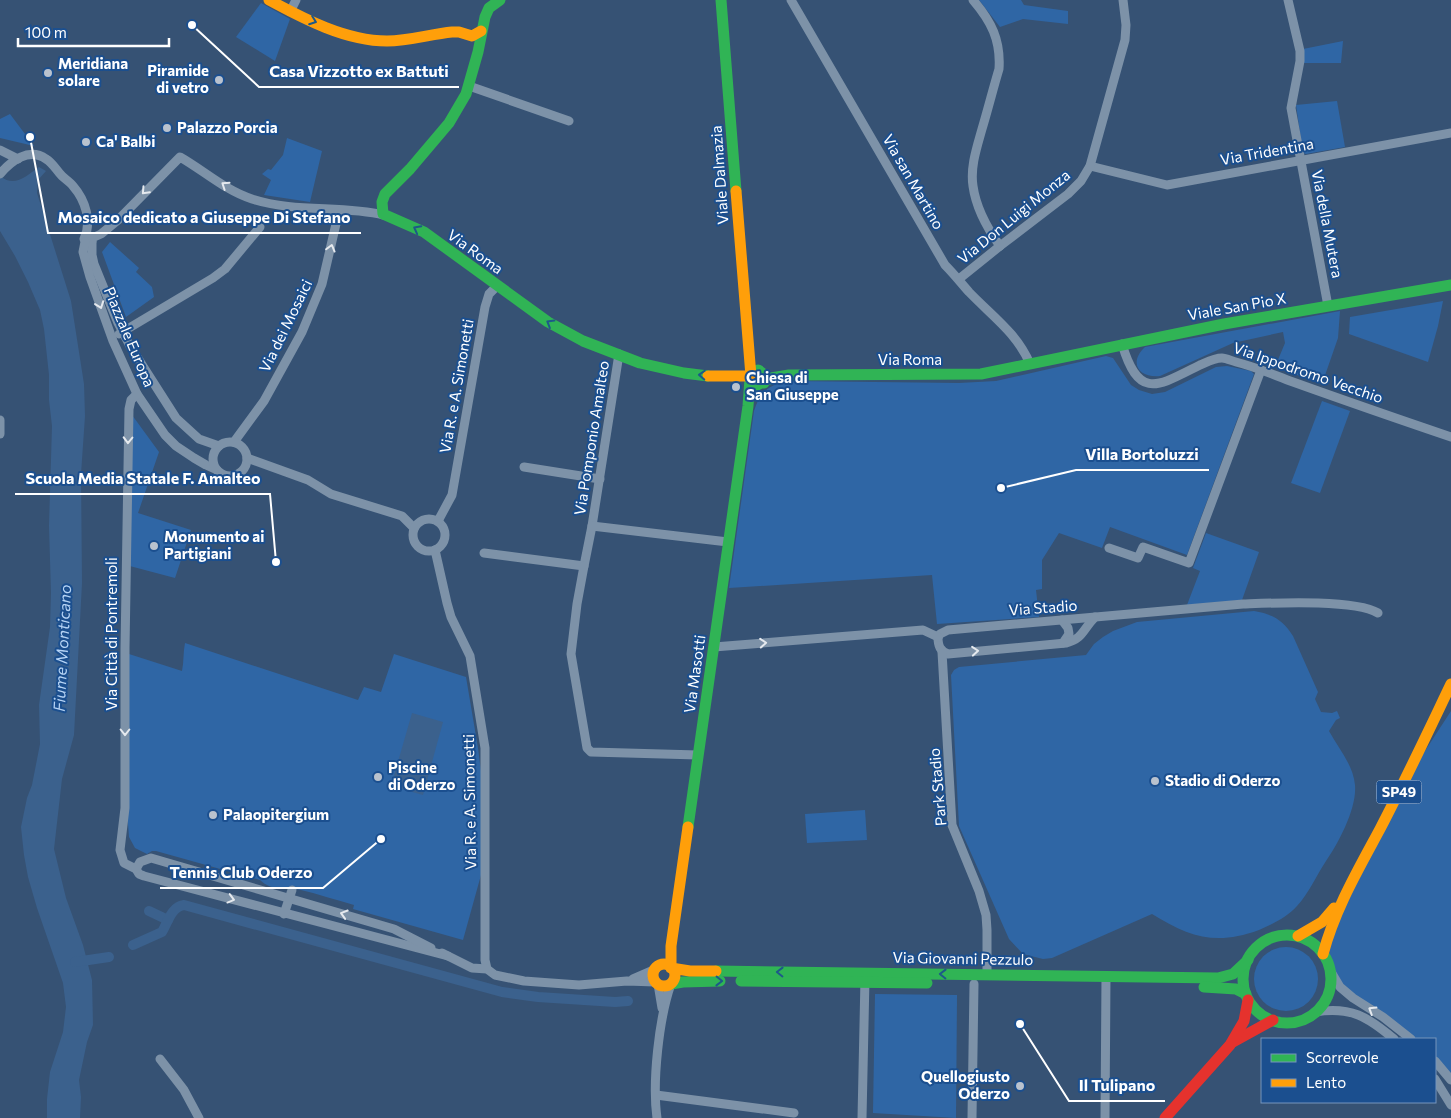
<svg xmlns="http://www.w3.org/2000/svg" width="1451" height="1118" viewBox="0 0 1451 1118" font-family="Commissioner,sans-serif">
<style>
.green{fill:#2f66a5}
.water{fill:#3b618d}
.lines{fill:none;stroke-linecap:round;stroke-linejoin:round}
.canal{stroke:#3b618d;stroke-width:10}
.street{stroke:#7d92a8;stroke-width:9}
.fast{stroke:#30b455;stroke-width:11}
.slow{stroke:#ff9f0a;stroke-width:11}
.jam{stroke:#e5322d;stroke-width:11}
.oneway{stroke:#1d5989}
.oneway2{stroke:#e5e9ee}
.poi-dot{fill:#b9c2ce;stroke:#1b4f8f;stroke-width:2}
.labels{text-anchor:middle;stroke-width:4;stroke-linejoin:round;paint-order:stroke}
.shield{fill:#1b4f8f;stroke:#bbcadd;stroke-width:1}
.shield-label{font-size:14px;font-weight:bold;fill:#fff}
.poi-label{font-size:15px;font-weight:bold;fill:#fff;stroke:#1b4f8f;text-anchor:start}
.street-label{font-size:15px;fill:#fff;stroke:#1b4f8f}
.water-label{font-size:16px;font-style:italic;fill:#b5d3f5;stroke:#1b4f8f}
.leader{fill:none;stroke:#fff;stroke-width:2}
.callout-dot{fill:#fff;stroke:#1b4f8f;stroke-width:2}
.callout-label{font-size:16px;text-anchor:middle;font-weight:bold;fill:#fff;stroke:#1b4f8f;stroke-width:4;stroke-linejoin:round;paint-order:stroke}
</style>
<rect width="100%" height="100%" fill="#365274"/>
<!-- green -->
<g class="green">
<polygon points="979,0 1021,0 1024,5 1068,11 1068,24 1023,19 1000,27"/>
<polygon points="261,3 290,19 275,61 236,37"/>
<polygon points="1343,41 1341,63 1304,63 1303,49"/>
<polygon points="1337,101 1345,147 1306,154 1303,153 1296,105"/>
<polygon points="10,114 34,146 0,138 0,119"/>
<polygon points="287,138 322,151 310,202 264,195 271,180 262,174 268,169 271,170 283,155"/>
<polygon points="110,242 139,268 136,272 152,287 154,297 126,317 102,252"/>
<polygon points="1443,301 1438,326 1428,362 1349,334 1350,317"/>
<path d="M1340,311L1338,338L1322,384L1275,367L1285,343L1283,332L1233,343L1160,376C1139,378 1128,363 1145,347Z"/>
<path d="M1106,356L1113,358L1131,385L1139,390L1152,394L1165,392L1216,367L1227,366L1251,371L1254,374L1187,555L1110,527L1102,548L1059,533L1042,560V589L1036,590L1039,617L937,624L932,575L729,588L754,411C760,391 770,384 790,381L959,383L996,381Z"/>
<polygon points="1322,401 1350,411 1320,493 1291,483"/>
<polygon points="132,415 159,452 138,513 191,530 175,578 126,565"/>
<polygon points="1206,533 1259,552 1242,600 1187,605 1200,571 1193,568"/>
<path d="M1254,611C1272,614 1283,620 1293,636L1318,692L1315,699L1321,712L1332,713L1337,711L1340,718L1336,720L1329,731C1338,748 1353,764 1355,785C1357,808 1339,842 1326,861C1316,876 1309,893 1297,906C1287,917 1273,924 1259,930C1216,946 1189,937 1152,914L1052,958L1043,959L1023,954L1009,939L959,826L951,675L954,670L959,667L1086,655L1094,644L1103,637L1113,631L1137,622Z"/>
<path d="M185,643L358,700L364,687L381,692L394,654L466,677L478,748L484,794L481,875L463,940L353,909L354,905C336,900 318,894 301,890C287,887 272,892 260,880L156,851H152L147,854L135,848L129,837L127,810L129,654L182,671C184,662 183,652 185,643Z"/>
<polygon points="1451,711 1451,1080 1435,1061 1435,1039 1411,1039 1353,998 1330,970 1323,954 1397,794"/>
<polygon points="865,810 867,840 807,843 805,814"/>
<circle cx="1286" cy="979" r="32"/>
<polygon points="875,994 957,995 956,1118 873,1113"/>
</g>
<!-- water -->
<g class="water">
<path d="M39,167L46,171L38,180L37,193L71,301L84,384L85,416L81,474L82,583L74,735L62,779L54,849L66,898L83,945L92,980L93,1025L87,1042L79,1080L81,1097L80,1118H47V1099L50,1072L63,1032L66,1007L63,983L37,908L28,877L24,855L21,827L27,798L32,785L40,744L39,705L50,627L51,593L49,526L52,426L49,400V375L44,329L40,310L28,282L15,256L0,231V176C15,188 26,176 39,167Z"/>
<polygon points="412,713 443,722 423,795 391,786"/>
</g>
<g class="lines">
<!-- canal -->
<g class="canal">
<polyline points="149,911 168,920"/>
<path d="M133,945L162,932C168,922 171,907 184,905L502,992L538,997L615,1002L628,1001"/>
<polyline points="75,962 109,957"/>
</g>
<!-- street -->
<g class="street">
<path d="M791,0L945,265C954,274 961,283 969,292C992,316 1017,333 1030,364"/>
<path d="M973,0C991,21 1001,40 999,69C993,89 988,109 982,129C977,147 970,167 973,186C976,208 987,228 1000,246"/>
<polyline points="1288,0 1300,51 1300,61 1291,108 1328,306"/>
<polyline points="290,12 296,0"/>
<polyline points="469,86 569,121"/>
<polyline points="0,150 18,159"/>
<polyline points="1090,166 1167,185 1451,133"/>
<path d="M0,174C11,161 29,147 46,159C53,163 56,170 62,176C65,179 70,182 73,186C86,201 92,222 84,239L87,243L92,241V238L101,234L118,220L180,157C203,170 226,191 252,199C295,213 341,205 384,215"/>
<polyline points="92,241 92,255 94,264 118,323 130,346 176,418 199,439 219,446"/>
<polyline points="85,242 83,252 90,277 113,341 137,394 165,435 176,446 194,458 206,465 217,470"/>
<polyline points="959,279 1000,246 1068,194 1081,181 1090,166 1125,40 1126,25 1123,0"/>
<polyline points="119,334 213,278 225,269 260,227"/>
<path d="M1122,344C1139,401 1158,386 1200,365C1207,362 1214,358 1222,358C1226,358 1232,361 1236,362C1256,367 1274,375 1293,382C1346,401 1398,419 1451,437"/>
<polyline points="137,394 131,400 129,409 125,648 125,808 120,850 124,863 136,869 139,874 144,876 448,956"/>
<polyline points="0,420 0,434"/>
<polyline points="234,442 264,401 302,332 322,284 339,211"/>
<circle cx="230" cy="459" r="17"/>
<polyline points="247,458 308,480 331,494 402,516 414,528"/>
<polyline points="524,467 600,479"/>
<circle cx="429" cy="535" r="16"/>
<polyline points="438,521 452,495 485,307 489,294 497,286"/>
<polyline points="592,526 619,354"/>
<polyline points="1109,548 1138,558 1143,547 1189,563 1261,370"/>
<polyline points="435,550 447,603 451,617 470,656 485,748 485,960 487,969"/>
<polyline points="484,553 584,566 592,526 728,542"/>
<polyline points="584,566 577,604 571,654 587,748 591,752 698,755"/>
<polyline points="1062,620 1068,628 1069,634 1063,643"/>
<path d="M938,637L940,634L948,630L1243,604C1273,603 1354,599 1378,613"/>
<path d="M938,637C938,646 940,651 948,654L1066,643C1083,639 1083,629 1095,617"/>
<polyline points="714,647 923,630 938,637"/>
<polyline points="942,652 952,825 979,891 986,915 987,930 987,974"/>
<polyline points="136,869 140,862 151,858 394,929 431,948"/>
<polyline points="284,914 292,890"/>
<polyline points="442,953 472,968 487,969 495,975 524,981 579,985 627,981 655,982"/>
<polyline points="1330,970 1340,987 1353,998 1383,1017 1411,1039"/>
<polyline points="633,979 656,969"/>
<polyline points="658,984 662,1008"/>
<path d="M1315,1012C1351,1006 1368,1017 1394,1039"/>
<polyline points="160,1059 184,1090 199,1118"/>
<polyline points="1435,1061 1451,1080"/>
<polyline points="1435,1079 1451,1105"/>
<polyline points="656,1095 794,1113"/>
<path d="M657,1118C652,1082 659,1018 671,984"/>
<polyline points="862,1118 865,978"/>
<polyline points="972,1118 974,984"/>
<polyline points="1105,1118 1106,976"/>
</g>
<!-- fast -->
<g class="fast">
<polyline points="500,0 489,8 485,17 478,52 466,94 449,123 410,169 385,194 382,202 383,214 424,232 548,322 583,341 640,363 684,373 708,376"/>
<polyline points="721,0 736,191"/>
<path d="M764,383C765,377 764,373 758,370L752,373L751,381L757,385L771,378L789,375L981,374L1224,324L1451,285"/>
<polyline points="688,827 748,406 750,379"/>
<circle cx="1287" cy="979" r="44"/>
<polyline points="716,971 1218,978 1233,974 1248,960"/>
<polyline points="741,981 927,983"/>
<polyline points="671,984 683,982 720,981"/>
<polyline points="1204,987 1236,989 1246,994"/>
</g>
<!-- slow -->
<g class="slow">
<path d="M269,0C304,19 346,41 387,41C409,41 431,34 452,32H459L472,36L481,31"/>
<polyline points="708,376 751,376 736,191"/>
<polyline points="688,827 671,946 671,968 690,971 716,971"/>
<polyline points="1298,936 1322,922 1334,908"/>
<path d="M1323,954C1335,909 1358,870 1380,829C1405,781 1428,732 1451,684"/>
<circle cx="664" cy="975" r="11"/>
</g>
<!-- jam -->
<g class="jam">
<polyline points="1233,1042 1273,1020"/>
<polyline points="1165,1118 1230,1045 1244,1021 1248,1000"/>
</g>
</g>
<!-- one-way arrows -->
<defs><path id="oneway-chevron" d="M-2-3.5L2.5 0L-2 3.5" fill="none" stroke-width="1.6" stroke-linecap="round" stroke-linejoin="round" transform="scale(1.25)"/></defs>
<g class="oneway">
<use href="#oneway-chevron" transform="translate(313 21) rotate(20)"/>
<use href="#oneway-chevron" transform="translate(417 229) rotate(-152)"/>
<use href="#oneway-chevron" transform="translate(550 323) rotate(-149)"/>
<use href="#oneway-chevron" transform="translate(702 375) rotate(-177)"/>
<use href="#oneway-chevron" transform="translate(780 972) rotate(-179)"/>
<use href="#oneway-chevron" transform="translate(943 974) rotate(-179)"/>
<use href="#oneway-chevron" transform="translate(719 981) rotate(1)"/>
</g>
<g class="oneway2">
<use href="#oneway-chevron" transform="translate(225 185) rotate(-146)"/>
<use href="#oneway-chevron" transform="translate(145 191) rotate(133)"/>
<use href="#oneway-chevron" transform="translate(331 248) rotate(-75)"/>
<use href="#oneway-chevron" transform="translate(100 305) rotate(70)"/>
<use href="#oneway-chevron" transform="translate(128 440) rotate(91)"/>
<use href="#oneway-chevron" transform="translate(763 643) rotate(-4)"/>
<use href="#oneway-chevron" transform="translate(975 651) rotate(-5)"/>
<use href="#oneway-chevron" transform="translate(125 732) rotate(90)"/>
<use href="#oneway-chevron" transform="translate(231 899) rotate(15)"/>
<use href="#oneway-chevron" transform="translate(344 914) rotate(-163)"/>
<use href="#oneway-chevron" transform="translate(1372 1010) rotate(-148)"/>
</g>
<!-- markers -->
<g class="poi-dot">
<circle cx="48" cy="73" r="5"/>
<circle cx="219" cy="80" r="5"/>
<circle cx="167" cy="128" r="5"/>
<circle cx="86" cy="142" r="5"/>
<circle cx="736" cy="387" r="5"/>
<circle cx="154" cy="546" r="5"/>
<circle cx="378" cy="777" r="5"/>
<circle cx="1155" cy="781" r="5"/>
<circle cx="213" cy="815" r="5"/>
<circle cx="1020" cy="1086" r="5"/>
</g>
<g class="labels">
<!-- shield labels -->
<rect class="shield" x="1376.5" y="780.5" width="45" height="23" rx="4"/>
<g class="shield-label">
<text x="1399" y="797">SP49</text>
</g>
<!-- poi labels -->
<g class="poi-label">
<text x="58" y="69">Meridiana<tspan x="58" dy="17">solare</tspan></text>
<text x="209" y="76" text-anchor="end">Piramide<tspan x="209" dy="17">di vetro</tspan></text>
<text x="177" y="133">Palazzo Porcia</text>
<text x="96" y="147">Ca' Balbi</text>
<text x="746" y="383">Chiesa di<tspan x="746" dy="17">San Giuseppe</tspan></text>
<text x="164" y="542">Monumento ai<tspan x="164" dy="17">Partigiani</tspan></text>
<text x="388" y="773">Piscine<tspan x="388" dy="17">di Oderzo</tspan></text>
<text x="1165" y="786">Stadio di Oderzo</text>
<text x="223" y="820">Palaopitergium</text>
<text x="1010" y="1082" text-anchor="end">Quellogiusto<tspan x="1010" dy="17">Oderzo</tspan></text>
</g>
<!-- street labels -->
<g class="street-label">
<text transform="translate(1267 152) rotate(-10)" y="5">Via Tridentina</text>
<text transform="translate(720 175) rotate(-94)" y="5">Viale Dalmazia</text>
<text transform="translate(913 182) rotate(60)" y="5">Via san Martino</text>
<text transform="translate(1014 217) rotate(-39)" y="5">Via Don Luigi Monza</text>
<text transform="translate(1327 224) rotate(79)" y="5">Via della Mutera</text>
<text transform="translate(475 252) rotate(36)" y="5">Via Roma</text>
<text transform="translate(1237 307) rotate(-10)" y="5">Viale San Pio X</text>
<text transform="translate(286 326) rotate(-64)" y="5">Via dei Mosaici</text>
<text transform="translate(129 337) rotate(67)" y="5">Piazzale Europa</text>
<text x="910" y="365">Via Roma</text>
<text transform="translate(1308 373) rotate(19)" y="5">Via Ippodromo Vecchio</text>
<text transform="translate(457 386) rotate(-80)" y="5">Via R. e A. Simonetti</text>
<text transform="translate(592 438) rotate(-81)" y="5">Via Pomponio Amalteo</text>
<text transform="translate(1043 608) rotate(-4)" y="5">Via Stadio</text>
<text transform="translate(112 634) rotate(-90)" y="5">Via Città di Pontremoli</text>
<text transform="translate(695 674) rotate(-82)" y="5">Via Masotti</text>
<text transform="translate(938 787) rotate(-95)" y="5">Park Stadio</text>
<text transform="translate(470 802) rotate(-91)" y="5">Via R. e A. Simonetti</text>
<text transform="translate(963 959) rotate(1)" y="5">Via Giovanni Pezzulo</text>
</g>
<!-- water labels -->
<g class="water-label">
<text transform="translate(62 648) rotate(-87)" y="6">Fiume Monticano</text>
</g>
</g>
<!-- callouts -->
<path class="leader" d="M192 25L259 87H459M30 137L48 233H361M1001 488L1076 470H1209M276 562L270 494H15M381 839L323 888H160M1020 1024L1069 1101H1165"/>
<g class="callout-dot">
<circle cx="192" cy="25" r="5"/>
<circle cx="30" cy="137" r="5"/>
<circle cx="1001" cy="488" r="5"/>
<circle cx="276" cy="562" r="5"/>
<circle cx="381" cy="839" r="5"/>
<circle cx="1020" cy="1024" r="5"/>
</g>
<g class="callout-label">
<text x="359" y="77">Casa Vizzotto ex Battuti</text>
<text x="204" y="223">Mosaico dedicato a Giuseppe Di Stefano</text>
<text x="1142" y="460">Villa Bortoluzzi</text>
<text x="143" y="484">Scuola Media Statale F. Amalteo</text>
<text x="241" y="878">Tennis Club Oderzo</text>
<text x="1117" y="1091">Il Tulipano</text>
</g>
<!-- legend -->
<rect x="1261" y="1038" width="175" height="65" fill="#1b4f8f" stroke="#7695bc"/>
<rect x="1271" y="1054" width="25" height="8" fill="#30b455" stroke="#7695bc"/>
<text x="1306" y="1063" font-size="15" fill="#ffffff">Scorrevole</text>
<rect x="1271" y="1079" width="25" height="8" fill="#ff9f0a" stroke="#7695bc"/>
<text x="1306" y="1088" font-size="15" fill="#ffffff">Lento</text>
<!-- scale -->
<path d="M18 38v8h151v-8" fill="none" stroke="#ffffff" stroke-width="2.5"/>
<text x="25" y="38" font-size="15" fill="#ffffff" stroke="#1b4f8f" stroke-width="4" paint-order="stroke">100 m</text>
</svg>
